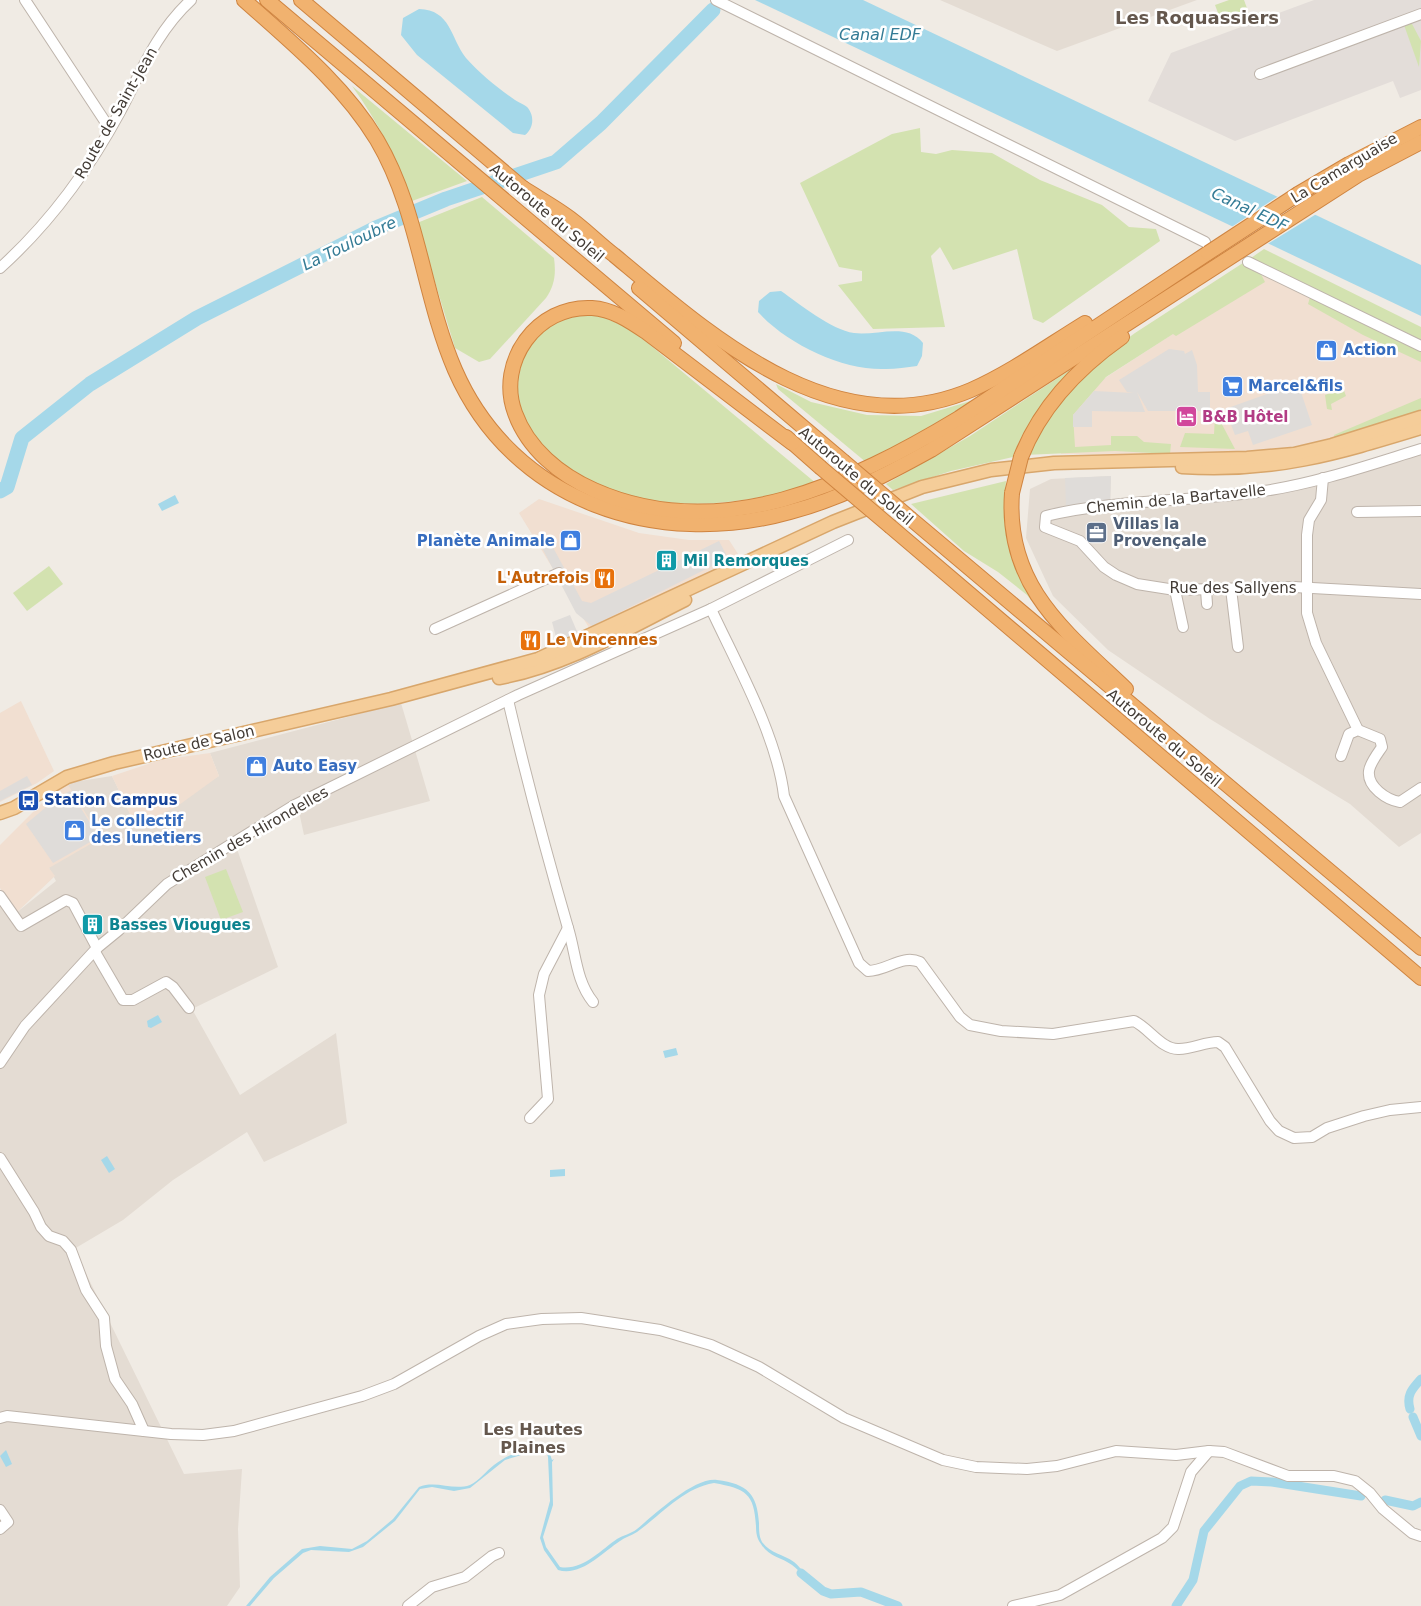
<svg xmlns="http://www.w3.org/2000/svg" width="1421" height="1606" viewBox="0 0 1421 1606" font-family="'DejaVu Sans',sans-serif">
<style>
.residential{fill:#e4dcd3}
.commercial{fill:#f1dfd1}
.industrial{fill:#e3ddd9}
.green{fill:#d3e2b0}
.parking{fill:#dfdcd9}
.water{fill:#a5d8e9}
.pier{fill:#f0ebe4}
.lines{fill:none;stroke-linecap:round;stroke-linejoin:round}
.canal{stroke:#a5d8e9;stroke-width:9}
.river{stroke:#a5d8e9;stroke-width:15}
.minor-casing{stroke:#beb4ab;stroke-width:12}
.major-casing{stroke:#d8a66b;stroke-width:15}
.highway-casing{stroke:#cf8440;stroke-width:16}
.minor{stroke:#fff;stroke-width:10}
.major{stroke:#f5cd99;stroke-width:12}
.highway{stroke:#f1b26f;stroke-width:14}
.highway-bridge-casing{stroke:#cf8440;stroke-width:16;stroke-linecap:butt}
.highway-bridge{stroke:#f1b26f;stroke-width:14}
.labels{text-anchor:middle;stroke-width:5;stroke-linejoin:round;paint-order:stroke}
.street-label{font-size:15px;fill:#423b35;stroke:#fff}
.shop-label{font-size:15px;font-weight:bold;fill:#366cbe;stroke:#fff;text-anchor:start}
.hotel-label{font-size:15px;font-weight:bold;fill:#b23c85;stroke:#fff;text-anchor:start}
.service-label{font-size:15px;font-weight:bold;fill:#4e5e75;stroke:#fff;text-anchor:start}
.culture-label{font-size:15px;font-weight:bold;fill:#0d838f;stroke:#fff;text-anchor:start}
.food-label{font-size:15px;font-weight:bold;fill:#c56008;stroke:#fff;text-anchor:end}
.transit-label{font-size:15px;font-weight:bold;fill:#164399;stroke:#fff;text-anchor:start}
.water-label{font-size:16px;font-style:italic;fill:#347b95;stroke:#fff}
.neighbourhood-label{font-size:16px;font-weight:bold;fill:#64574d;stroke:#fff}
.quarter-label{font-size:18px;font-weight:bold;fill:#64574d;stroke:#fff}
</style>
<rect width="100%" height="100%" fill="#f0ebe4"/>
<!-- residential -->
<g class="residential">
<polygon points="940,0 1197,0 1057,51"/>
<polygon points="1421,454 1421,833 1399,847 1350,804 1210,719 1108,650 1053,596 1026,538 1030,489 1051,479 1111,476 1110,508 1191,504 1288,491"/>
<polygon points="401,703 430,801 304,835 298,807 237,849 278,967 192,1009 240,1095 336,1033 347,1123 264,1162 247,1132 173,1180 123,1220 74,1249 184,1474 242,1469 238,1529 240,1587 227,1606 0,1606 0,904 16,913 56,881 49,868 67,783 112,776 136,826 219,776 210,753"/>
</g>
<!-- commercial -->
<g class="commercial">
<polygon points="1265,274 1421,351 1421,413 1335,439 1268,451 1210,455 1061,454 1062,406"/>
<polygon points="539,499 639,533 689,540 729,540 740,557 591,631 519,513"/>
<polygon points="21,701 54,771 37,783 0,802 0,713"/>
<polygon points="210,753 219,776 179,805 136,827 112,776 160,760"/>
<polygon points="67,783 101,838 49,868 55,876 16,913 0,888 0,845 49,796"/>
</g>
<!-- industrial -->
<polygon class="industrial" points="1314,0 1421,0 1421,90 1400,98 1393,81 1235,141 1148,101 1171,53"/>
<!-- green -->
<g class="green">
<polygon points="1229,0 1244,0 1248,11 1221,21 1215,5"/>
<polygon points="1411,22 1421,41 1419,67 1404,25"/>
<path d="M352,86L467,181L412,201C397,159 378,122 352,86Z"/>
<polygon points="920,128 921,152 936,154 952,150 992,153 1040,180 1102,205 1129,227 1156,229 1160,241 1043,323 1033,319 1017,249 953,270 940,247 931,256 945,327 873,329 838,285 862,281 862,271 839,267 800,183 892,134"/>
<path d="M482,197L554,258C556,273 555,285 546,298L490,359L479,362L455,348L417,223Z"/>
<polygon points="1264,249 1421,327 1421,341 1251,258"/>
<polygon points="1246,261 1258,268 1265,282 1176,336 1173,334 1106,377 1073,415 1075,447 1111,445 1111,436 1137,436 1144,442 1171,444 1170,454 1115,451 1024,455 1060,395 1105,355 1135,333"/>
<polygon points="1310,297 1421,351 1421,362 1363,335 1308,304"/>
<path d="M583,315L600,316L631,329L817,484C751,502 687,513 620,493C584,483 546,459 527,425C507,388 521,331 565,318C570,316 577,316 583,315Z"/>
<path d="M1079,364C1052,393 1026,420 1013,457L951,471L893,490L886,484L970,436Z"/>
<polygon points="776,384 811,402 867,415 921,416 977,399 867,463 778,389"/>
<polygon points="1343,388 1346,396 1331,404 1332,410 1327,409 1325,395"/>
<polygon points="1421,398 1421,413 1335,439 1334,435"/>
<polygon points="1217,415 1235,449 1180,447 1185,433 1214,434 1215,416"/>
<path d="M1006,481C1004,507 1003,537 1015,561C1024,581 1037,599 1048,618L1046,619L1027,595L998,572L964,551L911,504Z"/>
<polygon points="49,566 63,584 27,611 13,593"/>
<polygon points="226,869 243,912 221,920 205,877"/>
</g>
<!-- parking -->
<g class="parking">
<polygon points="1169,349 1184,351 1185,354 1192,350 1197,365 1198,392 1210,392 1210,411 1148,411 1137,392 1145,412 1092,411 1092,427 1073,427 1073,415 1094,391 1134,393 1127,392 1119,380"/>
<polygon points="1298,383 1312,425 1253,445 1248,431 1235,435 1225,409"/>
<polygon points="1111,476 1110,503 1066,506 1065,478"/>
<polygon points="549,540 582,601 591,603 719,541 728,558 592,626 576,613 540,544"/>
<polygon points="570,615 579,636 558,645 552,622"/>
<polygon points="27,776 32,785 0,801 0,791"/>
<polygon points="70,791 99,837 53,863 26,824 57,798"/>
</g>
<!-- water -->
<g class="water">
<polygon points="755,0 863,0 1421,265 1421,316"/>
<path d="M419,9C451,10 450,37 466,58C480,74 498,88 515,100C519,103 526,105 528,108C535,117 533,129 525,135L513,133L417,55L401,35L403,18Z"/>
<path d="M781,291C800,304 831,330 854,333C877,336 907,322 923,343L922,356L917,366C907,367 896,369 886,369C843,371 787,344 758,312L759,301L770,292Z"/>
<polygon points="175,495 179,503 162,511 158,504"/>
<polygon points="158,1015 162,1022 151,1028 148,1027 147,1021"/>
<polygon points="676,1048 678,1055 665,1058 663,1051"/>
<polygon points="107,1156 115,1169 109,1173 101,1160"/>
<polygon points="565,1169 565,1176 550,1177 550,1170"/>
<path d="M541,1446L548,1448L552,1460L554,1459L552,1462L553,1505L543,1537L546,1547L560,1567C582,1571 601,1550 617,1539C623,1535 631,1534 637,1529C654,1515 694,1477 717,1480C748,1484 757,1494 759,1523C759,1530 759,1536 762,1542C771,1554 783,1554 794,1562C802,1568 806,1578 815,1584C804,1581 801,1571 792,1565C781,1557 769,1557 761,1544C757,1539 756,1533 756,1526C754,1493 746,1489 714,1483C683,1488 661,1515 637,1532C631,1536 625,1537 620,1541C603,1552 581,1577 558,1570L544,1550L540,1538L550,1501L548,1457L546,1451L541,1449L505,1460L470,1488L454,1491L432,1487L420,1489L395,1521L363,1547L349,1552L311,1550L303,1553L274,1578L250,1606H246L270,1577L302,1549L320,1546L352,1549L367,1541L393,1519L419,1487C436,1480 453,1491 470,1485C479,1481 486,1471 494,1465C508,1454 524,1449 541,1446Z"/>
<polygon points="6,1450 12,1464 6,1467 0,1456"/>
</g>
<!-- pier -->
<polygon class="pier" points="1280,195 1318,213 1266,245 1230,228"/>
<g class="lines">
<!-- canal -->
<g class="canal">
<path d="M1410,1409C1406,1395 1412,1389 1421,1379"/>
<polyline points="1413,1417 1421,1436"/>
<polyline points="1385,1500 1413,1506 1421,1502"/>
<polyline points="801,1573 823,1591 831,1594 861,1592 898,1606"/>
<polyline points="1176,1606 1193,1580 1204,1531 1240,1486 1251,1481 1272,1482 1361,1496"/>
</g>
<!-- river -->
<polyline class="river" points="0,491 7,487 22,438 90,384 197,318 376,228 446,199 556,162 601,123 713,10"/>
<defs>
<g id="minor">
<polyline points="25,0 110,129"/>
<polyline points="716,0 1205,242"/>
<polyline points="1260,74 1421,14"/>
<polyline points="1248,262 1421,346"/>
<path d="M0,268C50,223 88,171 120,112C141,72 157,31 191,0"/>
<path d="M1421,449C1369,465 1317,483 1264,491C1192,502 1116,499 1046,516L1045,527L1080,541L1104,567L1116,575L1137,584L1175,590L1294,587L1421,594"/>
<polyline points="1323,478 1321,500 1309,520 1307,535 1307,613 1316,643 1358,730"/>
<polyline points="1357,512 1421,511"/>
<polyline points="1231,589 1238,647"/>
<polyline points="1175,590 1183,627"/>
<polyline points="1206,590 1207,604"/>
<path d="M711,609C737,665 777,736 784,796L859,963L868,971C887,971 902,954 920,962L960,1017L970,1025L1001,1031L1053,1034L1134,1021C1149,1028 1162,1050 1179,1049C1192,1049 1205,1042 1218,1042L1225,1047L1270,1121L1279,1131L1294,1138L1312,1137L1327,1128L1364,1116L1390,1110L1421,1107"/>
<polyline points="435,629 559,573"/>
<path d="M508,700C526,777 546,852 568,928C576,954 576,981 593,1002"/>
<path d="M1341,756L1349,734L1358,730L1380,739L1382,747C1378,753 1370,763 1369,771C1367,787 1387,800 1400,802L1421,788"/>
<polyline points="0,896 21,926 66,900 73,903 97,948"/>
<polyline points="95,952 123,1000 133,1000 166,982 173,987 189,1008"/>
<polyline points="0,1063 25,1026 97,948 119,930 167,884 293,806 518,695 711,609 848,540"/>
<polyline points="530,1118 548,1099 539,995 544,974 568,928"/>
<polyline points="0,1158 34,1212 41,1227 49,1236 63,1241 71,1250 86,1290 104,1318 106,1346 115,1379 132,1404 144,1431"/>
<polyline points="0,1418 7,1416 171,1434 203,1435 234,1431 362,1396 394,1384 479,1336 506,1324 542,1319 581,1318 660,1330 711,1345 759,1367 844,1418 943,1460 976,1467 1027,1469 1057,1466 1116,1451 1176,1455 1209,1451 1224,1452 1288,1476 1334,1476 1355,1481 1370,1493 1383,1509 1412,1533 1421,1536"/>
<polyline points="0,1510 8,1522 0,1529"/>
<polyline points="408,1606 432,1587 465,1577 492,1556 499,1553"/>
<polyline points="1013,1606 1060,1595 1162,1538 1173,1527 1191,1472 1209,1451"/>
</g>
<g id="major">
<path d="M1182,467C1273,473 1336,454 1421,428"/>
<path d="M499,678C565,666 625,630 685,600"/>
<polyline points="0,813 14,808 67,777 114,763 391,699 538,659 833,522 922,487 991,470 1054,463 1247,458 1294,454 1332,445 1421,417"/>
</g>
<g id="highway">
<path d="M244,0C291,42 344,85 377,140C419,211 423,296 455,370C513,503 658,549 790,512C840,499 886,475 931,450L1358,175L1421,142"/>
<polyline points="267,0 674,343"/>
<polyline points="301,0 530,194"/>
<path d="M523,188C537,197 551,205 564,214C582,226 597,242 614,255C711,336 835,448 971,390C1010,373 1049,345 1085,323"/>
<polyline points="1298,194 1349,164 1421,127"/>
<polyline points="639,288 843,461"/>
<polyline points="786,437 820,467"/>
<path d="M792,443L646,332C630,321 612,309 592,308C537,305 496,362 515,413C528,449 560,475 594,490C720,546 851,483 959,418L1208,253"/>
<path d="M1021,457C1041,406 1078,368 1122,337"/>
<path d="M1012,493C1005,586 1065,631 1126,689"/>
<polyline points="911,519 1421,948"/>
<polyline points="891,527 1421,978"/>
</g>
</defs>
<!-- minor casing -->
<use href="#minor" class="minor-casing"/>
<!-- major casing -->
<use href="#major" class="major-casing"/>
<!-- highway casing -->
<use href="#highway" class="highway-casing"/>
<!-- minor -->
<use href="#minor" class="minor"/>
<!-- major -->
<use href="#major" class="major"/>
<!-- highway -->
<use href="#highway" class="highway"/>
<defs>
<g id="highway-bridge">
<polyline points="1208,253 1298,194"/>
<polyline points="843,461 911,519"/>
<polyline points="820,467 891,527"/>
<polyline points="1012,493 1021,457"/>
</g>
</defs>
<!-- highway-bridge casing -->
<use href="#highway-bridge" class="highway-bridge-casing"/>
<!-- highway-bridge -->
<use href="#highway-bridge" class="highway-bridge"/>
</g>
<!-- icons -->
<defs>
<symbol id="shop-square" viewBox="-11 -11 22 22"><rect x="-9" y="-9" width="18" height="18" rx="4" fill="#3f7fe0" stroke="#fff"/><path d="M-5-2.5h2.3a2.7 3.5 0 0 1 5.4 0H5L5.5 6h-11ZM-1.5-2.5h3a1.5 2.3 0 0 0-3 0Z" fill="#fff"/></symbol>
<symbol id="supermarket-square" viewBox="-11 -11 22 22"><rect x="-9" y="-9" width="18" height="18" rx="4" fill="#3f7fe0" stroke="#fff"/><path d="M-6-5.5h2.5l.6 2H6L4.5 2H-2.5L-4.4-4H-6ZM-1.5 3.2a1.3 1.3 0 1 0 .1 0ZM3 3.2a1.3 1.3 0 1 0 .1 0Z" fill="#fff"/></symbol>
<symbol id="hotel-square" viewBox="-11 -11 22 22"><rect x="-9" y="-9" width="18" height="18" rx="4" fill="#d1479c" stroke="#fff"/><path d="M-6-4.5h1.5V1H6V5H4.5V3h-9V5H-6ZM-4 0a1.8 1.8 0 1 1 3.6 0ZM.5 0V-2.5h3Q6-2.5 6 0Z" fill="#fff"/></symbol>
<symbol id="office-square" viewBox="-11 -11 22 22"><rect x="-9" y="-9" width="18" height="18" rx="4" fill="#5c6f8a" stroke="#fff"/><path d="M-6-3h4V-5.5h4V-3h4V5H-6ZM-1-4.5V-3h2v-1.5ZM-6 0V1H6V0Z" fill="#fff"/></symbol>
<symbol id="building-square" viewBox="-11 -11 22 22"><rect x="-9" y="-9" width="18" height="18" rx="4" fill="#0f9aa8" stroke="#fff"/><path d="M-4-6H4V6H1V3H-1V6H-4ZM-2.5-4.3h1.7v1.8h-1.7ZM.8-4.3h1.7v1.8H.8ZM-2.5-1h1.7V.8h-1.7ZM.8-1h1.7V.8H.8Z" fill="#fff"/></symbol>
<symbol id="restaurant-square" viewBox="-11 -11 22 22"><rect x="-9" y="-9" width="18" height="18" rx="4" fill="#e8710a" stroke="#fff"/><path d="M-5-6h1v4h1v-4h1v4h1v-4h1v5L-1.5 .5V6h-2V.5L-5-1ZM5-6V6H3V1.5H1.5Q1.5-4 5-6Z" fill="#fff"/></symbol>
<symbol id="bus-square" viewBox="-11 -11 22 22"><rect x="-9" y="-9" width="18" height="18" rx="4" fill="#1a4fb4" stroke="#fff"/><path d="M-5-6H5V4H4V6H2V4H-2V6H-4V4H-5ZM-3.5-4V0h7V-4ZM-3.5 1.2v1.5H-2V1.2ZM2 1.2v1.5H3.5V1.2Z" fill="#fff"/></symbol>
</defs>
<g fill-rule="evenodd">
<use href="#shop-square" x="1314" y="338" width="25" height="25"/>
<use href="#supermarket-square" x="1220" y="374" width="25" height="25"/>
<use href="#hotel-square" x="1174" y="404" width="25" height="25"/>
<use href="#office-square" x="1084" y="520" width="25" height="25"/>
<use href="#shop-square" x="558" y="528" width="25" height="25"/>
<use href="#building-square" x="654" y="548" width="25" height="25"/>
<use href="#restaurant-square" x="592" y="566" width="25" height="25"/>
<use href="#restaurant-square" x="518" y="628" width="25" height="25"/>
<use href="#shop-square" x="244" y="754" width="25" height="25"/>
<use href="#bus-square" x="16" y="788" width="25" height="25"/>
<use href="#shop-square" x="62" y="818" width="25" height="25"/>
<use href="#building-square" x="80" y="912" width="25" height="25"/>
</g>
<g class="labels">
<!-- street labels -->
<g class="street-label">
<text transform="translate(116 113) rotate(-60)" y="5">Route de Saint-Jean</text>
<text transform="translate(1344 168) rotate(-31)" y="5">La Camarguaise</text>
<text transform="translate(547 213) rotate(40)" y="5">Autoroute du Soleil</text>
<text transform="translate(856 476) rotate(40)" y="5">Autoroute du Soleil</text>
<text transform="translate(1176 499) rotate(-6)" y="5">Chemin de la Bartavelle</text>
<text x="1233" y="593">Rue des Sallyens</text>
<text transform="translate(1164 738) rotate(40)" y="5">Autoroute du Soleil</text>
<text transform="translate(199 743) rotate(-13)" y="5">Route de Salon</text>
<text transform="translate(250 835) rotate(-30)" y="5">Chemin des Hirondelles</text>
</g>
<!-- shop labels -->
<g class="shop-label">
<text x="1343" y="355">Action</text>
<text x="1248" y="391">Marcel&amp;fils</text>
<text x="555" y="546" text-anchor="end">Planète Animale</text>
<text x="273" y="771">Auto Easy</text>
<text x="91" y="826">Le collectif<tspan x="91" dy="17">des lunetiers</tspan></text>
</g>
<!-- hotel labels -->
<g class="hotel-label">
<text x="1202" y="422">B&amp;B Hôtel</text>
</g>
<!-- service labels -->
<g class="service-label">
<text x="1113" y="529">Villas la<tspan x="1113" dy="17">Provençale</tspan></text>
</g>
<!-- culture labels -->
<g class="culture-label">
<text x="683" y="566">Mil Remorques</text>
<text x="109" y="930">Basses Viougues</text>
</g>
<!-- food labels -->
<g class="food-label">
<text x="589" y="583">L'Autrefois</text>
<text x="546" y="645" text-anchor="start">Le Vincennes</text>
</g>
<!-- transit labels -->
<g class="transit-label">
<text x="44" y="805">Station Campus</text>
</g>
<!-- water labels -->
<g class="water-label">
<text x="880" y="40">Canal EDF</text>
<text transform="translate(1250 209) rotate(25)" y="6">Canal EDF</text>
<text transform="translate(349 243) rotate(-26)" y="6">La Touloubre</text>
</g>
<!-- neighbourhood labels -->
<g class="neighbourhood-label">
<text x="533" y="1435">Les Hautes<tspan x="533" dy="18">Plaines</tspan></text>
</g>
<!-- quarter labels -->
<g class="quarter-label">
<text x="1197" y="24">Les Roquassiers</text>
</g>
</g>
</svg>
